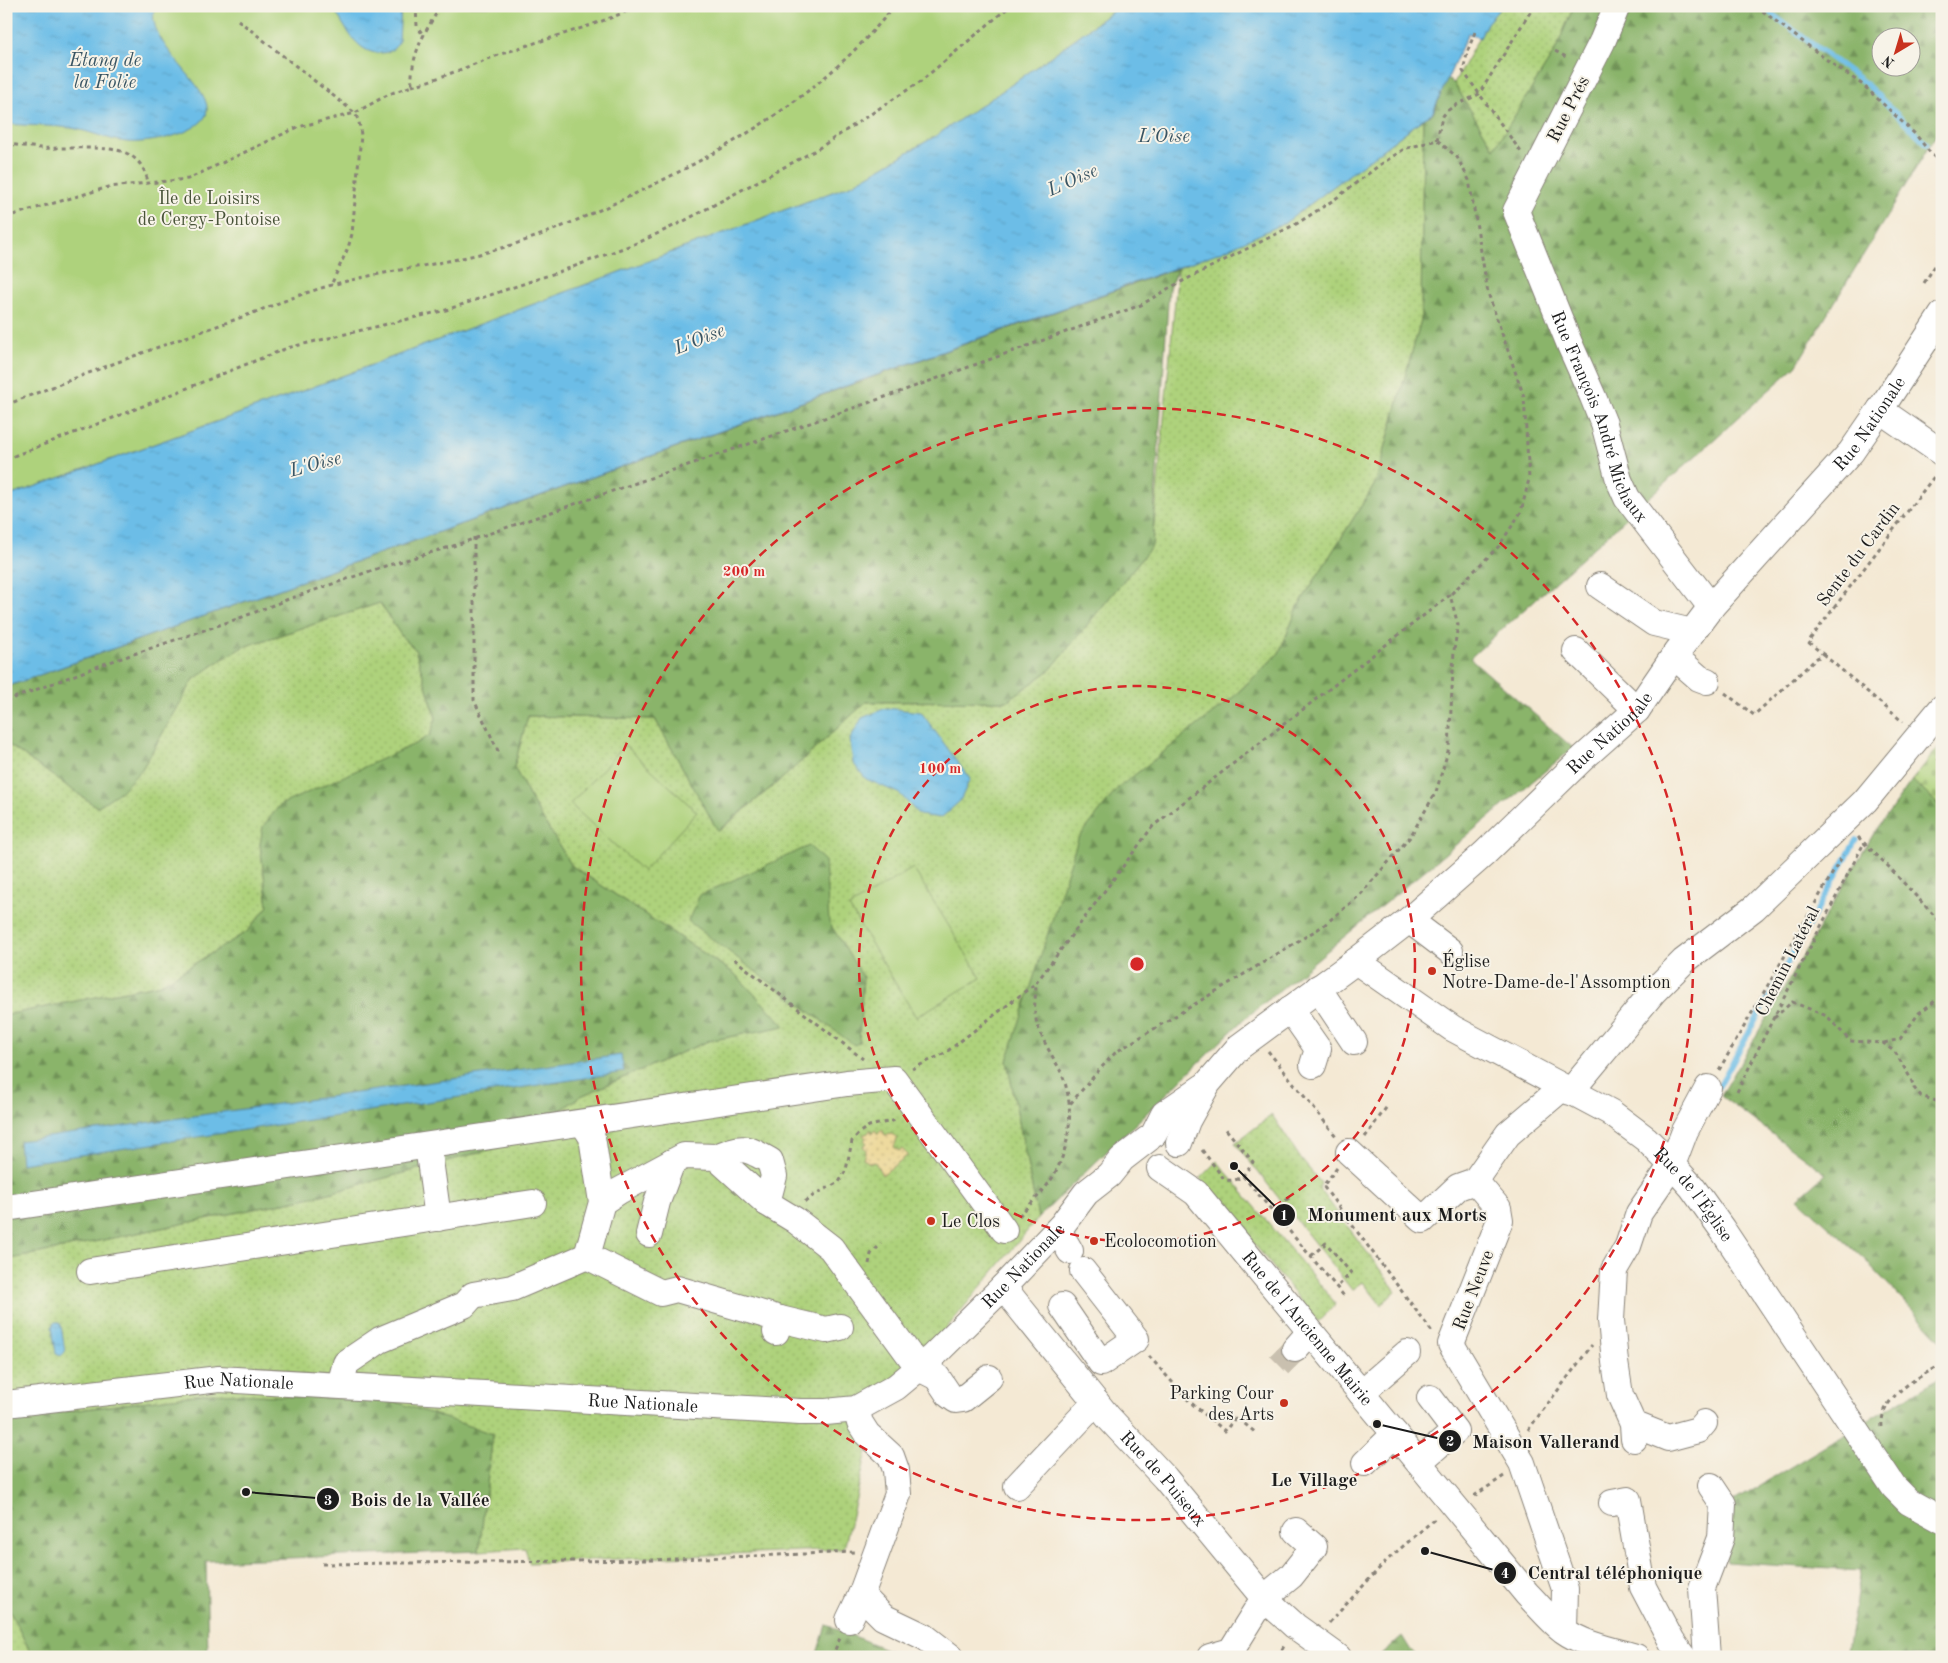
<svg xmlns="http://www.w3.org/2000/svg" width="1948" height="1663" viewBox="0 0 1948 1663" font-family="'Old Standard TT',serif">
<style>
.grass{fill:url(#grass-dots);stroke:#65774c}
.forest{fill:url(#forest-firs);stroke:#536844;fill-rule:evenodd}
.sand{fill:url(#sand-dots);stroke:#857b5d}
.cemetery{fill:url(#cemetery-stones);stroke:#65774c}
.park{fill:#aed27b;stroke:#65774c}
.water{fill:url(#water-ripples);stroke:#446c82}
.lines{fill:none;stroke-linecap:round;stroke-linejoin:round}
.stream{stroke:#6cbde7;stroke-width:5.5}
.minor-tunnel{stroke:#c9c0af;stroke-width:26;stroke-dasharray:26 13;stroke-linecap:butt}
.minor-casing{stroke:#888278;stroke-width:28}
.path{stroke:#888278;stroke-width:3;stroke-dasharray:4 4;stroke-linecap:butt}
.minor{stroke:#fff;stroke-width:26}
.ring{fill:none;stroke:#d62828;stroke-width:2.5;stroke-dasharray:9 6}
.poi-dot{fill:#c8321e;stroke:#f7f3e8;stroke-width:2}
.labels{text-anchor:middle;stroke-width:4;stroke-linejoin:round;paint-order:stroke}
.street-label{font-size:18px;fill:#1c1c1c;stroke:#f7f3e8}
.park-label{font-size:18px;fill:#485338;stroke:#f7f3e8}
.poi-label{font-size:18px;fill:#1c1c1c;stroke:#f7f3e8;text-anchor:start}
.water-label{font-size:19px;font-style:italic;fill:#385463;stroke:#f7f3e8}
.neighbourhood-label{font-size:19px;font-weight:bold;fill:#1c1c1c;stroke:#f7f3e8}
.centre{fill:#d62828;stroke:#f7f3e8;stroke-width:2.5}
.ring-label{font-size:15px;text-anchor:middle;font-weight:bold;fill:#d62828;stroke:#f7f3e8;stroke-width:4;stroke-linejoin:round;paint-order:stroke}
.leader{fill:none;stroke:#1c1c1c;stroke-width:2}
.callout-dot{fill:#1c1c1c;stroke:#f7f3e8;stroke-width:2}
.mark-label{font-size:15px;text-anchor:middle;font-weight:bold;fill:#fff}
.callout-label{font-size:19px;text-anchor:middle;font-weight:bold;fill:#1c1c1c;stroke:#f7f3e8;stroke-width:4;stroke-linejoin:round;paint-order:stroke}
</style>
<defs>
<pattern id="grass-dots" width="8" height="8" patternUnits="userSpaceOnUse" patternTransform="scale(1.25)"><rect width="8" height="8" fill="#aed27b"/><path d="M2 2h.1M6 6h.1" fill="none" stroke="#95b46a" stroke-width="1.8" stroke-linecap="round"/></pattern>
<pattern id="forest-firs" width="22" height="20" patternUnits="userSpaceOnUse" patternTransform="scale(1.25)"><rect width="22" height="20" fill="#8ab46b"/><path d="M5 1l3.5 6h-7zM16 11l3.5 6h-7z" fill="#709257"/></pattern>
<pattern id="sand-dots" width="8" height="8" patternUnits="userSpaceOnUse" patternTransform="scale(1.25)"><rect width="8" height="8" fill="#eeda9e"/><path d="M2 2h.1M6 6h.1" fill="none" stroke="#ccba88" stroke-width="1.8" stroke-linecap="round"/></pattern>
<pattern id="cemetery-stones" width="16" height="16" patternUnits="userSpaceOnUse" patternTransform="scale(1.25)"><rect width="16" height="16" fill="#aed27b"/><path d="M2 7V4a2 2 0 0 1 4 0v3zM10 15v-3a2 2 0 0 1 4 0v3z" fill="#95b46a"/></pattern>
<pattern id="water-ripples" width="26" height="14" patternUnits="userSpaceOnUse" patternTransform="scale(1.25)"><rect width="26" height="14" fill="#6cbde7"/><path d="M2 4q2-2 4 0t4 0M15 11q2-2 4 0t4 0" fill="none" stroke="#5da2c6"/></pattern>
</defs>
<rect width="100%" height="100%" fill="#f7f3e8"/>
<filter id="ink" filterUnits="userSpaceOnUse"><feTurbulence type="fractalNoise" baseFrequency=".02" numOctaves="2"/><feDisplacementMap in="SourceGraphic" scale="10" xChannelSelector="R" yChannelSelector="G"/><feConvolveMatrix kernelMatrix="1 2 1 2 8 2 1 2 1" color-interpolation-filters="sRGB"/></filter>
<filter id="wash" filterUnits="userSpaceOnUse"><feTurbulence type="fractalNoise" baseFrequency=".0096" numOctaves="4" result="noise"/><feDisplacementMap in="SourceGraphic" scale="20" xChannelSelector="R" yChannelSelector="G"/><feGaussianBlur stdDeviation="1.12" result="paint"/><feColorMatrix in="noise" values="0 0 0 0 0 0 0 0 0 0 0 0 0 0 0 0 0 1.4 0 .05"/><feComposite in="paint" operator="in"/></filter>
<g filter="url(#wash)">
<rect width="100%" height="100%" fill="#f4e9d4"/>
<!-- grass -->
<g class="grass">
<polygon points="1502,6 1574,6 1555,51 1494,149 1454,83 1487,23"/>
<polygon points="1423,119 1421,320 1375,484 1299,605 1279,653 1231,699 1007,1061 1038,1218 876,1413 844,1549 529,1563 525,1548 479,1551 493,1434 212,1393 6,1419 6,1260 322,1195 514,1143 581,1096 708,1041 784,1026 735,974 572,866 534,805 514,767 528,716 655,719 719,831 785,776 866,702 1007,701 1050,670 1152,546 1178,268 1285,223"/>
<polygon points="380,603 402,637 415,649 436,718 430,735 260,844 268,906 248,931 161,984 11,1014 6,1013 6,743 97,807 142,769 194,679 221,660 243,647"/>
<polygon points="1272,1115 1301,1159 1321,1183 1319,1188 1396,1291 1381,1305 1363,1282 1352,1290 1235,1143"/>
<polygon points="1217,1161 1336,1304 1318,1322 1200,1178"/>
<polygon points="6,1604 33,1657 6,1657"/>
</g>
<!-- forest -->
<g class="forest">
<path d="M1574,6H1942V125L1796,366L1470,658L1573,748L1241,1022L1038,1218L1007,1061L1078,839L1118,788L1231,699L1279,653L1299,605L1375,484L1421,320L1423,119L1433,114L1446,79L1454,83L1494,149L1555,51ZM1880,38H1910V68H1880Z"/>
<polygon points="1178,268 1169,288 1152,546 1050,670 1007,701 866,702 785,776 718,831 655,719 528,716 514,767 534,805 572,866 735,974 785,1026 708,1041 581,1096 514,1143 322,1195 6,1260 6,1013 11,1014 161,984 248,931 268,906 260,844 263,826 280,805 417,743 430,735 436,718 415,649 402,637 380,603 243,647 221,660 194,679 142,769 121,791 97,807 6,743 6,687"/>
<polygon points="1912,780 1942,808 1942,1341 1865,1260 1798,1198 1826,1174 1721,1096 1874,833"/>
<polygon points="809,846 825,861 829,922 863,977 859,1043 854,1045 688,921 700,895"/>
<polygon points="1942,1376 1942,1657 1846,1657 1861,1571 1726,1562 1734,1501"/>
<polygon points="212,1393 393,1401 493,1434 479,1551 206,1561 208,1657 92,1657 91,1653 78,1657 33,1657 6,1604 6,1419"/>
<polygon points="826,1625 905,1657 816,1657"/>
<polygon points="1402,1636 1410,1649 1418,1657 1379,1657"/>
</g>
<!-- sand -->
<polygon class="sand" points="871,1129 872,1133 875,1130 878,1134 882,1129 885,1135 892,1134 897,1139 894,1147 899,1151 902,1149 908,1155 882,1175 875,1162 870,1163 863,1159 866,1150 863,1146 867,1143 864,1140 866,1138 863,1135 868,1133"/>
<!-- cemetery -->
<polygon class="cemetery" points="1942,743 1942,808 1912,780"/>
<!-- park -->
<g class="park">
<polygon points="6,6 1120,6 1014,83 934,137 851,185 297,393 6,497"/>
<polygon points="625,745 697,812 643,871 570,804"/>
<polygon points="913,868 981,978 916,1017 849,907"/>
</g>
<!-- water -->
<g class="water">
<path d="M6,6H155C141,43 218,89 206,115C197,135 147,144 127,142C108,140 90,131 71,128C50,125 28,126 6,124Z"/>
<path d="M332,6H401L399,42C395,49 389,53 380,53C356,54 344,24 332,6Z"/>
<polygon points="1120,6 1502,6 1487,23 1480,38 1468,33 1432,114 1423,119 1285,223 1223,251 6,687 6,497 297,393 851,185 934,137 1014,83"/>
<polygon points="886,708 921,712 970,779 960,801 941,818 919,815 900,794 866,779 853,763 850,739 862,718"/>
<polygon points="621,1055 624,1072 21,1164 19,1141"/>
<polygon points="55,1322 59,1322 61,1325 65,1352 61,1356 56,1354 52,1327"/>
</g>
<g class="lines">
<!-- stream -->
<g class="stream">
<polyline points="1761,6 1865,83 1927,144"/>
<polyline points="1719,1086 1856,840"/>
</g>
</g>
</g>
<g filter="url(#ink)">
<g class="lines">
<!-- minor-tunnel -->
<polyline class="minor-tunnel" points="1279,1365 1295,1349"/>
<defs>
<g id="minor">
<path id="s1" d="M1617,6L1602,42L1516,211L1570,345L1593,397L1604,424L1619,480L1627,498L1711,607"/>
<polyline points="1880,410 1942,453"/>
<polyline points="1600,586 1654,623 1692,632"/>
<polyline points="1576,651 1637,710"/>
<polyline points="1674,656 1699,678 1707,681"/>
<polyline points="1409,920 1450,951"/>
<path id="s2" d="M1356,961L1452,1028L1610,1112L1646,1139L1672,1165L1692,1187L1722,1229L1894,1487L1909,1502L1942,1520"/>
<polyline points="1318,988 1354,1042"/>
<polyline points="1290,1009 1318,1049 1313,1065"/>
<polyline points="1570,1092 1654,991 1684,961 1754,908 1865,801 1942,708"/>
<polyline points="583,1123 592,1137 602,1202 587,1256 661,1293 677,1289 780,1319 776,1332"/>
<polyline points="1154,1134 1164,1114 1203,1087"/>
<path id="s3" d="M1179,1143L1187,1121L1208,1083L1239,1047L1356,961L1409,920L1484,854L1583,758L1637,710L1674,656L1711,607L1851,452L1880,410L1942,315"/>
<polyline points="428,1146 438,1218"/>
<polyline points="1349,1152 1423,1220 1458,1187 1475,1181"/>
<path d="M716,1157C743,1146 744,1146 770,1161L774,1176L767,1203"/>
<path id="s4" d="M1160,1168L1196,1193L1527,1594C1539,1606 1550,1620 1563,1630C1584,1645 1612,1650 1636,1657"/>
<polyline points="1475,1181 1498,1208 1500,1220 1451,1344 1522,1463 1565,1589 1564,1630"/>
<polyline points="1475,1181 1508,1134 1562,1088"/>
<polyline points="602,1202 619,1191 684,1156 716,1157 767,1203 795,1220 831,1248 919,1368 937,1377 949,1395 956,1400 963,1399 989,1378"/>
<polyline points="6,1208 847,1083 894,1079 1004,1230"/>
<polyline points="1058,1230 1070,1251"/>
<polyline points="649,1234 657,1202 672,1162"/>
<polyline points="90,1271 533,1203"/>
<path id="s5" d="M1003,1287L1108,1417L1165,1478L1264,1598L1295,1626L1338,1657"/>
<polyline points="1062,1306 1101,1363 1136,1339 1083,1271"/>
<polyline points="780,1319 826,1330 840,1327"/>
<polyline points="1295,1349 1310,1332"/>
<polyline points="340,1385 346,1363 380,1340 464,1305 473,1295 512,1288 587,1256"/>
<polyline points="1361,1393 1407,1353"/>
<path id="s6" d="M6,1404L219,1379L800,1412H826L856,1409L896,1387L932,1357L1003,1287L1062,1225L1086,1193L1109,1175L1122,1159L1148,1139"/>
<polyline points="1633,1424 1668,1438 1698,1430 1704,1423"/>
<polyline points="1634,1439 1633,1424 1620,1395 1615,1362 1611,1320 1614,1270 1628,1246 1639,1213 1672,1165 1685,1131 1708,1088"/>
<polyline points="1419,1462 1455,1431 1430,1398"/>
<polyline points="1365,1463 1395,1434"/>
<polyline points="1017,1486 1096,1402"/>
<polyline points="1612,1503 1628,1500 1643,1587 1672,1642 1683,1657"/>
<polyline points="861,1595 883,1617 925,1637 951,1657"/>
<polyline points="849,1620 861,1595 898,1494 896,1470 891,1456 867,1434 860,1423 856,1409"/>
<polyline points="1210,1657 1231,1651 1264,1598 1291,1576 1314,1547 1296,1531"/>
<polyline points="1707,1657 1702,1588 1721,1538 1723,1504 1711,1486"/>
</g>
</defs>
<!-- minor casing -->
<use href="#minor" class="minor-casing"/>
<!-- path -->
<g class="path">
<polyline points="416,6 417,26 423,35"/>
<polyline points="1756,6 1831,63 1863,85 1916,135 1932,155 1942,163"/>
<polyline points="238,20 355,113 359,122 361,135 352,234 348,248 331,285"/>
<polyline points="1475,32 1468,50 1463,71 1521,152"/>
<polyline points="1555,51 1568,58"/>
<path d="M412,86C445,77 475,63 507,52C551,37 596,26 638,6"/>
<path d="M1437,140C1439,133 1440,122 1443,116C1451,104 1468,101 1479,94L1534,6"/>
<path d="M6,144C18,145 29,147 41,148C61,149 110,145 126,153C139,159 145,169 148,182"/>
<path d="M6,217L109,187L188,179L298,127L355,113L389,94L412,86C410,55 425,31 441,6"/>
<polyline points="1924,283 1942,255"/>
<path d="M6,405C82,375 157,347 234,320C267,308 299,294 332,285C382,271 433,266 483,253C533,241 580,219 626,198C727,150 824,95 894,6"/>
<polyline points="6,459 113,418 287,348 446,310 570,268 642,241 684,221 816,150 921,81 1010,6"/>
<polyline points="474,537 474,700 500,755"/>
<polyline points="1824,655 1808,642 1936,474"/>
<polyline points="1725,693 1754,715 1817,658 1824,655 1903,722"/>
<polyline points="6,701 104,664 240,618 286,600 382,567 453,546 891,395 1141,305 1169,288 1298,223 1335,199 1377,167 1404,149 1437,140 1457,157 1469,180 1488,293 1524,397 1529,479 1521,512 1499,546 1450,595"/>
<polyline points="1942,753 1937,758 1942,762"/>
<polyline points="1858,837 1888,866 1942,924"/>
<polyline points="734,959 863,1059"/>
<polyline points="1774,1018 1792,1002 1827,1016 1850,1041 1883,1043 1895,1052 1911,1079 1914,1088 1921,1096 1942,1103"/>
<polyline points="1884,1043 1900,1039 1919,1013 1942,996"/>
<polyline points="1268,1051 1336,1136"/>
<polyline points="912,1069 945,1053 1036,983"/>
<polyline points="1719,1070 1843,855"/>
<polyline points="1737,1092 1773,1019 1864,843"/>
<polyline points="1365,1137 1388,1105"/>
<path d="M1202,1150L1225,1180C1242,1182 1244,1174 1253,1162L1225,1128"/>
<polyline points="1337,1168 1323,1186 1433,1333"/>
<polyline points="1243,1176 1344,1296"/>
<polyline points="805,1202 814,1195 839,1182 846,1170 852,1141 860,1132 869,1126 897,1120"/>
<polyline points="1273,1210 1289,1198"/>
<path d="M1019,1216C1027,1207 1037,1198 1045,1188C1070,1157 1077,1108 1061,1072C1052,1054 1037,1034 1035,1013C1034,1004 1036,992 1036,983L1153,826L1450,595L1458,625L1454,650L1449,748L1436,792L1410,837L1360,895L1323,926L1116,1052L1100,1069L1070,1104"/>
<polyline points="1311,1256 1326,1243 1351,1273 1337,1287"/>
<polyline points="869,1264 871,1254 881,1244"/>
<polyline points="1149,1356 1190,1402 1225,1431 1236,1417 1256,1433"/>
<path d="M1882,1427C1879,1397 1919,1376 1942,1365"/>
<polyline points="1528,1430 1592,1345"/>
<polyline points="1474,1496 1504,1476"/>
<polyline points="322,1564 651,1560 855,1552"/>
<polyline points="1329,1623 1386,1561 1437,1517"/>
<polyline points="832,1657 840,1638"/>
<polyline points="1278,1657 1285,1644"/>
</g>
<!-- minor -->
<use href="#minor" class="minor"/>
</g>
</g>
<!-- distance rings -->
<g class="ring">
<circle cx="1137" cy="964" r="278"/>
<circle cx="1137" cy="964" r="556"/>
</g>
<!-- markers -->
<g class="poi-dot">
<circle cx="1432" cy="971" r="5"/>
<circle cx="931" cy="1221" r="5"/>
<circle cx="1094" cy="1241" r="5"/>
<circle cx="1284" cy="1403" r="5"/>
</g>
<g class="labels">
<!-- street labels -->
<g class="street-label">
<text transform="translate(1568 109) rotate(-63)" y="6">Rue Prés</text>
<text dy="6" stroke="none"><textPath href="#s1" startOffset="451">Rue François André Michaux</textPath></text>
<text dy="6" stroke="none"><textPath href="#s3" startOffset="1006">Rue Nationale</textPath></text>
<text transform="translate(1858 554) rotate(-53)" y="6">Sente du Cardin</text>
<text dy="6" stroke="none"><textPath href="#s3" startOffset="601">Rue Nationale</textPath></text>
<text transform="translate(1787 961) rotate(-63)" y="6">Chemin Latéral</text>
<text dy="6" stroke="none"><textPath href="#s2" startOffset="414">Rue de l'Église</textPath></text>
<text dy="6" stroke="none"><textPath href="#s6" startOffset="1074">Rue Nationale</textPath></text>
<text transform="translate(1473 1290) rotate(-69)" y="6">Rue Neuve</text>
<text dy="6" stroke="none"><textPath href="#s4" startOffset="219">Rue de l'Ancienne Mairie</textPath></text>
<text dy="6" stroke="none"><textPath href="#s6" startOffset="234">Rue Nationale</textPath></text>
<text dy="6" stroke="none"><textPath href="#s6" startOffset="639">Rue Nationale</textPath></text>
<text dy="6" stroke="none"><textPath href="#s5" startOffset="250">Rue de Puiseux</textPath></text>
</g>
<!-- park labels -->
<g class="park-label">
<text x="209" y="204">Île de Loisirs<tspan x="209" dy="21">de Cergy-Pontoise</tspan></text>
</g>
<!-- poi labels -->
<g class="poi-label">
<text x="1442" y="967">Église<tspan x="1442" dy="21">Notre-Dame-de-l'Assomption</tspan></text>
<text x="941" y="1227">Le Clos</text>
<text x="1104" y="1247">Ecolocomotion</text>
<text x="1274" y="1399" text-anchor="end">Parking Cour<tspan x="1274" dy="21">des Arts</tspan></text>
</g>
<!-- water labels -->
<g class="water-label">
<text x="105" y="66">Étang de<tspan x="105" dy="22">la Folie</tspan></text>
<text x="1164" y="142">L’Oise</text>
<text transform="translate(1072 179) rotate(-24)" y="7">L'Oise</text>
<text transform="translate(699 338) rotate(-22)" y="7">L'Oise</text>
<text transform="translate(315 463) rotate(-15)" y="7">L'Oise</text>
</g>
<!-- neighbourhood labels -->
<g class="neighbourhood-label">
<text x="1314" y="1486">Le Village</text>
</g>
</g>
<circle cx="1137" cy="964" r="8" class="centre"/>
<g class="ring-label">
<text x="744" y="576">200 m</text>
<text x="940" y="773">100 m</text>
</g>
<!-- callouts -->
<path class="leader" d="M1234 1166L1284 1215M1377 1424L1450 1441M246 1492L328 1499M1425 1551L1505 1573"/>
<g class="callout-dot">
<circle cx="1234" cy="1166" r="5"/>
<circle cx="1377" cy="1424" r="5"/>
<circle cx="246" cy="1492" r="5"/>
<circle cx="1425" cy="1551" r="5"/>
<circle cx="1284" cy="1215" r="12"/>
<circle cx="1450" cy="1441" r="12"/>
<circle cx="328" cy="1499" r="12"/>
<circle cx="1505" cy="1573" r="12"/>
</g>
<g class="mark-label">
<text x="1284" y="1220">1</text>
<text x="1450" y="1446">2</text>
<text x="328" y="1505">3</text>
<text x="1505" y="1578">4</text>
</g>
<g class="callout-label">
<text x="1397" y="1221">Monument aux Morts</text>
<text x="1546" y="1448">Maison Vallerand</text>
<text x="420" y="1506">Bois de la Vallée</text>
<text x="1615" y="1579">Central téléphonique</text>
</g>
<!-- margin -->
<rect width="1948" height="1663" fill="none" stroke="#f7f3e8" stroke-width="25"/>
<!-- north arrow -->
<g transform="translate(1896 52) rotate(218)"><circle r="24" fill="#f7f3e8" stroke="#9f9d96"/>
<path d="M0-4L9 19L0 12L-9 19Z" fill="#c8321e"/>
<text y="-8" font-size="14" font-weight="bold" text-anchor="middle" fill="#1c1c1c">N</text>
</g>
</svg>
